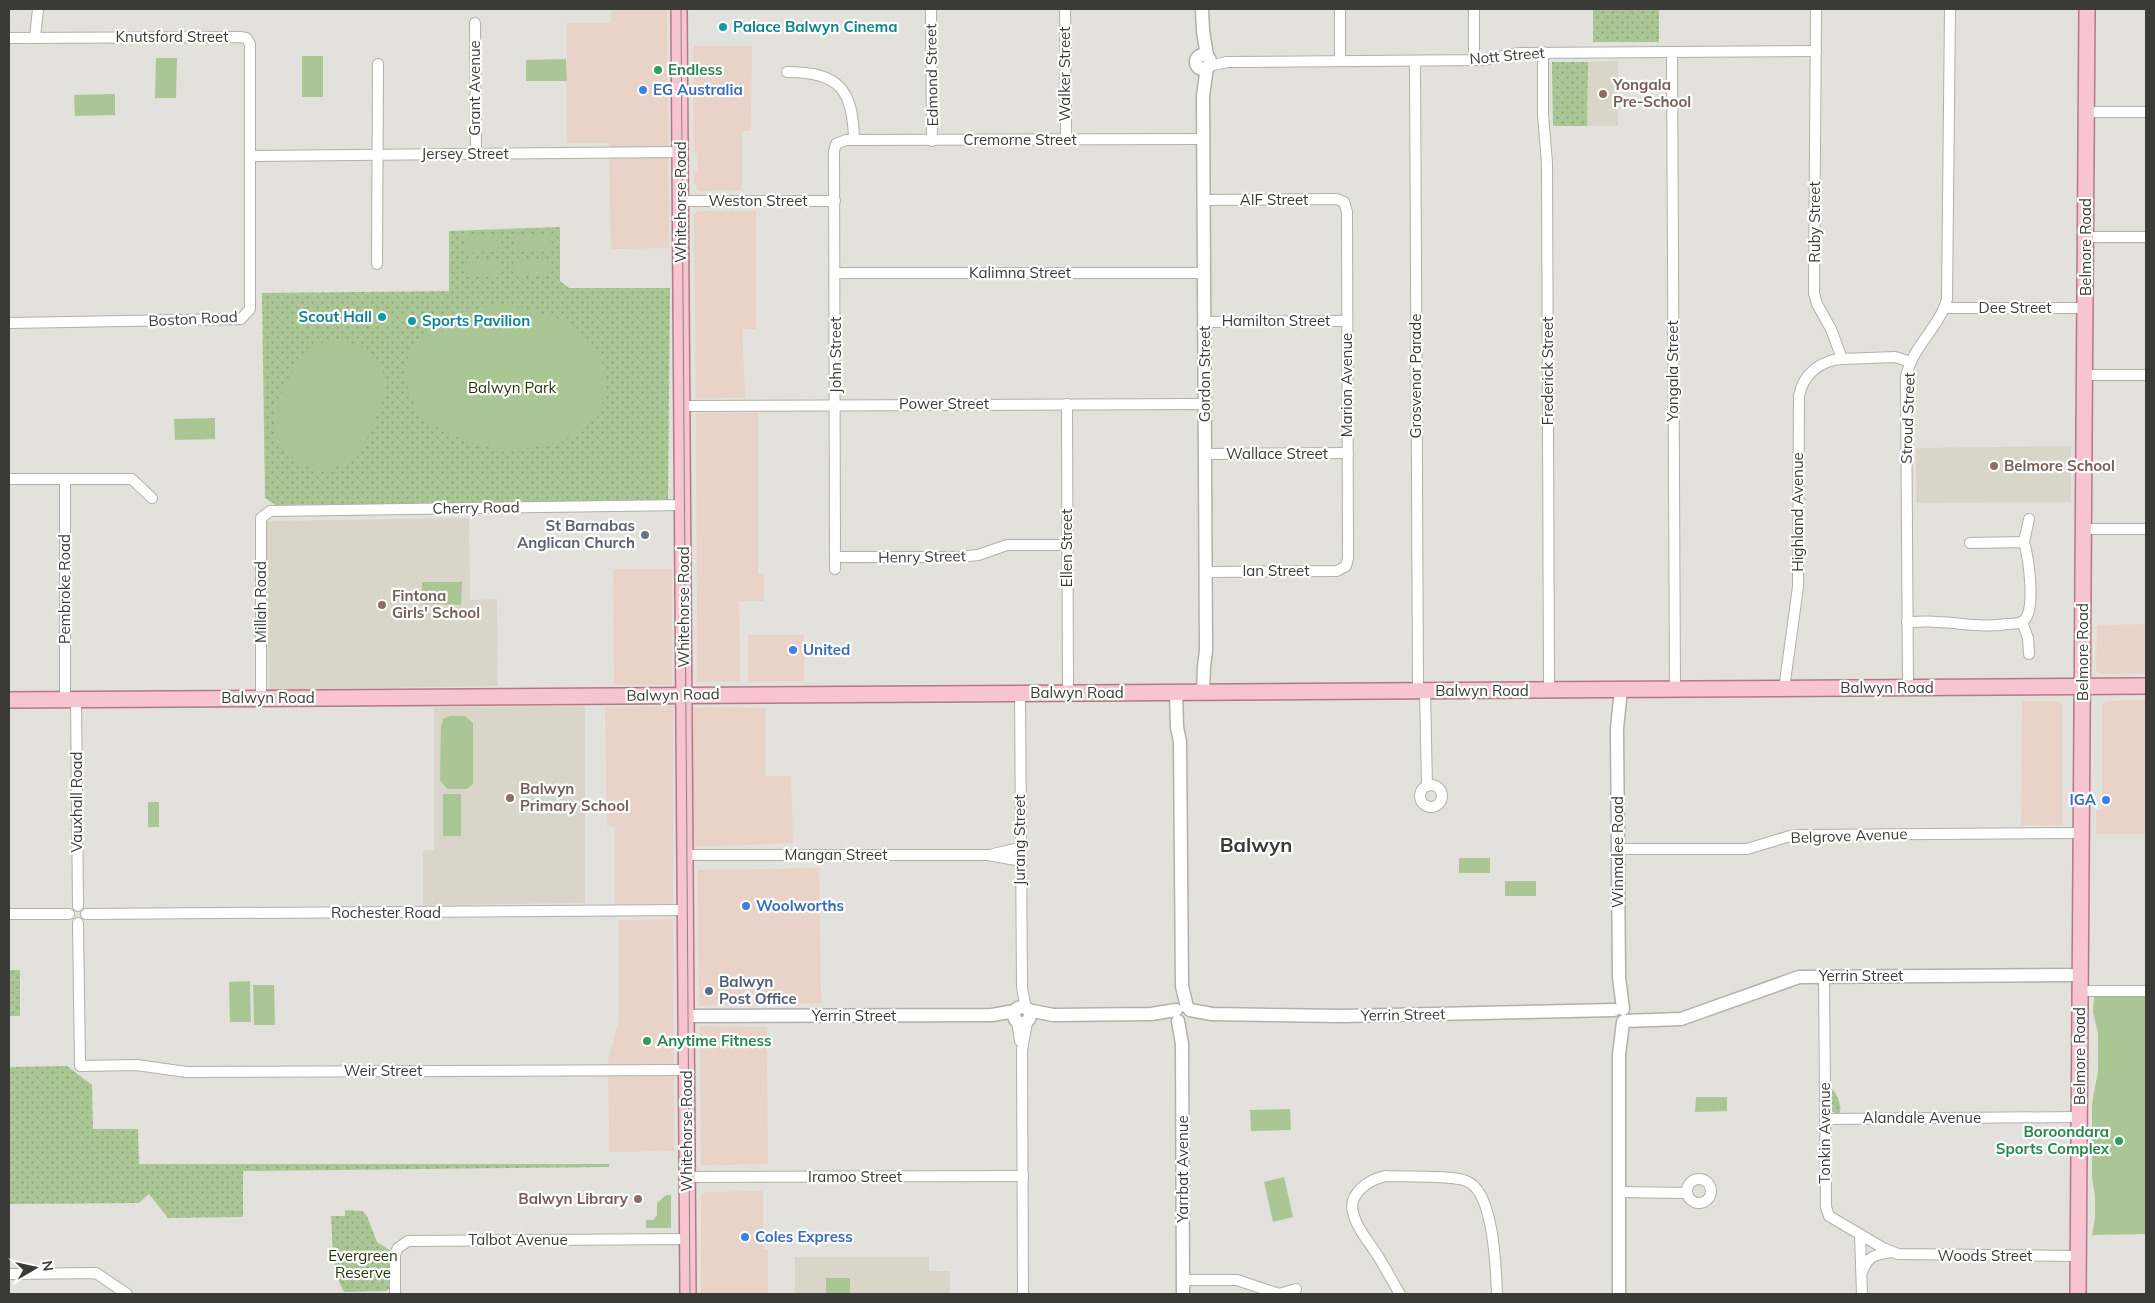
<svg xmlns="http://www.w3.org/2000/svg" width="2155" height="1303" viewBox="0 0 2155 1303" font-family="Mulish,sans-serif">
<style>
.commercial{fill:#e9d2c7}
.built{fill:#d9d6c9}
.grass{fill:url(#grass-dots)}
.garden{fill:#aac694}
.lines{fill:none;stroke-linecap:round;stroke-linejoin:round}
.minor-casing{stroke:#b1b0ab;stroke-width:12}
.tertiary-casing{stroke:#b1b0ab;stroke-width:15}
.primary-casing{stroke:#b27a86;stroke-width:18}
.minor{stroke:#fff;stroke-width:10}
.tertiary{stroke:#fff;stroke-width:12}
.primary{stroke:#f7c4d0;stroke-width:15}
.tram{stroke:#888782;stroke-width:1}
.culture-dot{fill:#0f9aa8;stroke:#fff;stroke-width:2}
.leisure-dot{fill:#2e9e5b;stroke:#fff;stroke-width:2}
.shop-dot{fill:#3f7fe0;stroke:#fff;stroke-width:2}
.education-dot{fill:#8d6e63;stroke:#fff;stroke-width:2}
.worship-dot{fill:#6b7280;stroke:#fff;stroke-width:2}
.service-dot{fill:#5c6f8a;stroke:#fff;stroke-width:2}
.labels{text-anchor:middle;stroke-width:4.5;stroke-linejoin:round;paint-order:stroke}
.culture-label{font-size:15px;font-weight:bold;fill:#0d838f;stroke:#fff;text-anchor:start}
.street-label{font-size:15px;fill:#3a3a37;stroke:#fff}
.leisure-label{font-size:15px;font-weight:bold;fill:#27864d;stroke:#fff;text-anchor:start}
.education-label{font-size:15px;font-weight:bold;fill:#785e54;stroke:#fff;text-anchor:start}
.shop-label{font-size:15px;font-weight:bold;fill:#366cbe;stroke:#fff;text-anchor:start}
.park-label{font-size:15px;fill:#1d3401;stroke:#fff}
.worship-label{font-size:15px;font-weight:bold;fill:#5b616d;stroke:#fff;text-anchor:end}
.service-label{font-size:15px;font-weight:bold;fill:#4e5e75;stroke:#fff;text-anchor:start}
.district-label{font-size:20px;font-weight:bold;fill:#3a3a37;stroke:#fff}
</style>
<defs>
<pattern id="grass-dots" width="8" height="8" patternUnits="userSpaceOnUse" patternTransform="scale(1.25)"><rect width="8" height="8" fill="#aac694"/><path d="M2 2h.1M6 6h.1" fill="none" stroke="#8ba27a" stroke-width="1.8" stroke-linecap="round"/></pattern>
</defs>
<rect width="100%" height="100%" fill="#e3e1db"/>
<!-- commercial -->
<g class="commercial">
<polygon points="611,9 667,9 669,248 611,249 609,143 567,143 567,23 611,23"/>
<polygon points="693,46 752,46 751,131 742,131 742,190 700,191 694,185 694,173 698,172 698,153 694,152"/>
<polygon points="698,211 756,211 756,329 742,329 745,398 696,398 694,215"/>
<polygon points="696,413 758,413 758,574 764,574 764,601 739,601 740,681 697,682"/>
<polygon points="613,569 672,569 672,685 614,685"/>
<polygon points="2146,624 2146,673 2100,674 2096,670 2097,625"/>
<polygon points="748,635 804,635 804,681 748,682"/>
<polygon points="2146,700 2146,834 2096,834 2096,810 2102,809 2102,705 2106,701"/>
<polygon points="2022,701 2057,701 2062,705 2062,825 2021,825"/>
<polygon points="673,706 673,904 615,905 615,827 607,826 605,707"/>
<polygon points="693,707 765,708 765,776 791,776 793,843 692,847"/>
<polygon points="819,868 821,1003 699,1006 698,870"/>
<polygon points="673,919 674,1151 609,1152 608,1061 619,1020 619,920"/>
<polygon points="700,1026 767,1027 768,1164 701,1165"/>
<polygon points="763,1191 763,1249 768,1249 768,1294 701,1294 701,1196 705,1192"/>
</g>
<!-- built -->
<g class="built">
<polygon points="1618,61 1618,126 1587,126 1588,62"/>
<polygon points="2071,446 2071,502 1916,503 1916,448"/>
<polygon points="469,518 470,600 497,599 498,686 269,690 265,521"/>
<polygon points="585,706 585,903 423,905 423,850 434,850 434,707"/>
<polygon points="795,1257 929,1257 929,1271 950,1271 950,1294 795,1294"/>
</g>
<!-- grass -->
<g class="grass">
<rect x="1593" y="9" width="66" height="33"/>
<polygon points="1552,62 1588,62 1587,126 1553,126"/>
<polygon points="560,227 560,281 569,288 670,288 668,502 276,505 265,498 262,293 449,291 449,231"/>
<rect x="9" y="970" width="11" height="46"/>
<polygon points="67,1066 92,1085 93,1129 138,1129 139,1164 609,1164 609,1167 243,1171 243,1217 168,1218 149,1194 139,1203 9,1204 9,1067"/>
<path d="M1831,1088C1837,1093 1843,1108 1839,1114L1830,1111V1089Z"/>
<path d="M345,1210L362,1211L367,1216L377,1242L391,1251V1287L386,1291L344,1292C331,1270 333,1241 331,1216H345Z"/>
</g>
<!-- garden -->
<g class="garden">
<rect x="302" y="56" width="21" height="41"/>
<polygon points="156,58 177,58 176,98 155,98"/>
<polygon points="566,59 567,81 526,81 526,60"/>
<polygon points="115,94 115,115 75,116 74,95"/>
<polygon points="515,235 549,235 549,251 515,252"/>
<polygon points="464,236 498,236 498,252 464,253"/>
<polygon points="549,259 549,276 515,276 515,260"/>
<polygon points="464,260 498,260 499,277 464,277"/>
<path d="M505,306C639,318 640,451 507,449C491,449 475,445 460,438C446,433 431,425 421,414C398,386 401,346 433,326C456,311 478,307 505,306Z"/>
<path d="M333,340C361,340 389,362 385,392C384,402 378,412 374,421C370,430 368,440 362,448C348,469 320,475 298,463C260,442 274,407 290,377C294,368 298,358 306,352C314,345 323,342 333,340Z"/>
<polygon points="215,418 215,439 175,440 174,419"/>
<polygon points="422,582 462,582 461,605 422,604"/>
<polygon points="450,716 465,716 473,723 473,784 467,789 447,789 440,780 441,727 443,719"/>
<rect x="443" y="794" width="18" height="42"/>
<rect x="148" y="802" width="11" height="25"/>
<rect x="1459" y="858" width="31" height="15"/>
<rect x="1505" y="881" width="31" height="15"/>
<polygon points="250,981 251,1022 230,1022 229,982"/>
<polygon points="253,985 274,985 275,1025 254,1025"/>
<polygon points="2146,996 2146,1234 2092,1235 2095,1218 2095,1196 2092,1177 2092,1104 2098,1071 2098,1033 2093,1012 2094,997"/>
<polygon points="1696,1097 1727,1097 1727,1111 1695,1112"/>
<polygon points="1290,1109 1291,1130 1251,1131 1250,1110"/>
<polygon points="1284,1177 1293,1217 1273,1222 1264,1182"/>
<polygon points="666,1195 671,1195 671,1228 646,1228 646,1220 653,1220 657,1215 657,1203"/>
<rect x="826" y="1278" width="24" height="16"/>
</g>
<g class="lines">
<defs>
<g id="minor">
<polyline points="931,9 932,141"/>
<polyline points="1065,9 1066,139"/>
<polyline points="1340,9 1340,61"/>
<polyline points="1474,9 1474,60"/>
<polyline points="1816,9 1814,293 1817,304 1831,329 1842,359 1895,357 1911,362"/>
<polyline points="475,23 476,154"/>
<polyline points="35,37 38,9"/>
<polyline points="9,38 240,37 246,38 250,44 250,309 241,319 9,323"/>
<polyline points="1543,52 1543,115 1547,163 1549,690"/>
<polyline points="1672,52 1675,690"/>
<polyline points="1415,61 1418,691"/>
<polyline points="1209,66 1227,62 1482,60 1520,53 1816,51"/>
<path d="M787,72C839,72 853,89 854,140"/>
<polyline points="2087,112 2146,112"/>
<polyline points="250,156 680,152"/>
<polyline points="1204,200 1337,199 1344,202 1347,212 1348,558 1346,566 1337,571 1206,572"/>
<polyline points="681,201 835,201"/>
<polyline points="2086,237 2146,237"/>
<polyline points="377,264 378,64"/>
<polyline points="835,273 1204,273"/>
<polyline points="1944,308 2085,308"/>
<polyline points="1205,322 1347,321"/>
<polyline points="2085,375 2146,375"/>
<polyline points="1067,404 1068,693"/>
<polyline points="682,406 1205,404"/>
<polyline points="1206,454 1348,453"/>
<polyline points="9,479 132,479 152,498"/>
<polyline points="65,479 65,699"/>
<polyline points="2084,529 2146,529"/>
<polyline points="2024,542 2029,519"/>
<polyline points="835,557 960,557 978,555 1007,545 1067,545"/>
<polyline points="835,569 834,151 836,144 846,140 1203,139"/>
<path d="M1907,622C1917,622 1928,621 1938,622C1962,623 1984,628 2007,624C2012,624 2019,624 2023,621C2037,613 2028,556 2024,542L1970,543"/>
<polyline points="2022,622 2028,638 2029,654"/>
<path d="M1908,688L1906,377C1911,348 1940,327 1947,299L1950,9"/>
<path d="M1784,689L1798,587L1799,396C1803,374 1821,360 1842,359"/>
<polyline points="1425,691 1427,786"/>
<polyline points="1020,693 1022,987 1026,1009"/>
<polyline points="261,698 261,518 270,511 683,505"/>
<polyline points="76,699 78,906"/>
<circle cx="1431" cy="796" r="11"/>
<polyline points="1618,849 1747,849 1790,836 1801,835 2082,833"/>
<polyline points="993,854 1020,848"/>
<polyline points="685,855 988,855 1021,861"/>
<polyline points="9,914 69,914"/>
<polyline points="86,914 685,910"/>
<polyline points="78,923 80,1066 137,1065 186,1072 686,1070"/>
<polyline points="1824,977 1826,1207 1829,1216 1883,1248 1898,1254 2079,1256"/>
<polyline points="2081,991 2146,991"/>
<polyline points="1017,1022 1020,1041"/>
<polyline points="1825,1119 2080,1117"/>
<polyline points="687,1177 1023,1176"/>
<circle cx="1699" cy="1191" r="12"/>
<polyline points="1618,1192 1687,1193"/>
<polyline points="1860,1235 1862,1294"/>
<path d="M1862,1272C1869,1255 1874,1255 1892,1252"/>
<polyline points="9,1274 96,1273 127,1294"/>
<polyline points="1183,1280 1237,1280 1279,1294 1296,1289"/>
<polyline points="395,1294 395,1254 398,1248 408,1241 687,1239"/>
<polyline points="1023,1294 1022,1050 1027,1022"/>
<path d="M1400,1294C1392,1281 1385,1267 1376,1253C1368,1241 1356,1227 1353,1212C1348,1193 1370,1179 1386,1176C1406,1177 1450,1175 1466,1181C1494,1190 1496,1269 1497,1294"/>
</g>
<g id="tertiary">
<polyline points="1202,9 1203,31 1207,56"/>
<circle cx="1203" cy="62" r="7"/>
<polyline points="1621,690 1617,728 1619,977 1623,1009"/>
<polyline points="1176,692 1177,727 1180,742 1182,986 1187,1007"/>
<polyline points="1203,692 1204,666 1206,651 1203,96 1207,67"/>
<circle cx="1022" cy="1015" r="8"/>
<polyline points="1028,1010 1053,1015 1151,1014 1176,1010"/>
<polyline points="1190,1010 1212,1014 1342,1016 1614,1010"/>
<polyline points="686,1016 992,1015 1015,1011"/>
<polyline points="1178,1021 1182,1044 1183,1294"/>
<polyline points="1624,1021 1681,1019 1799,977 2081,975"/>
<polyline points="1619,1294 1619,1055 1623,1022"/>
</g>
<g id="primary">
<polyline points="679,9 688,1294"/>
<polyline points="9,700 2146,686"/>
<polyline points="2078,1294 2087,9"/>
</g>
</defs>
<!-- minor casing -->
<use href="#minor" class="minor-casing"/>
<!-- tertiary casing -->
<use href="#tertiary" class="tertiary-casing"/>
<!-- primary casing -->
<use href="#primary" class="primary-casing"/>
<!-- minor -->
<use href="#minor" class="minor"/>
<!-- tertiary -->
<use href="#tertiary" class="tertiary"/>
<!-- primary -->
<use href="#primary" class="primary"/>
<!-- tram -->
<polyline class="tram" points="681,9 690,1294"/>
</g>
<!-- markers -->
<g class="culture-dot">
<circle cx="723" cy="27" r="5"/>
<circle cx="382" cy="317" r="5"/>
<circle cx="412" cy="321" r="5"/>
</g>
<g class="leisure-dot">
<circle cx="658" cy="70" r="5"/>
<circle cx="647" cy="1041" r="5"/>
<circle cx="2119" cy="1141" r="5"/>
</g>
<g class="shop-dot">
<circle cx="643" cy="90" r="5"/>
<circle cx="793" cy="650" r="5"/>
<circle cx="2106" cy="800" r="5"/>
<circle cx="746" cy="906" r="5"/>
<circle cx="745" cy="1237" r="5"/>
</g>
<g class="education-dot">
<circle cx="1603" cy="94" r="5"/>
<circle cx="1994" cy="466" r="5"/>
<circle cx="382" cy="605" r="5"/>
<circle cx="510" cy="798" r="5"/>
<circle cx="638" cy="1199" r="5"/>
</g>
<circle class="worship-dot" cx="645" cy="535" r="5"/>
<circle class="service-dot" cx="709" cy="991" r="5"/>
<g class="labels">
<!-- culture labels -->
<g class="culture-label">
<text x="733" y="32">Palace Balwyn Cinema</text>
<text x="372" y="322" text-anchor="end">Scout Hall</text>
<text x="422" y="326">Sports Pavilion</text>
</g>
<!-- street labels -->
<g class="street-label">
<text x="172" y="42">Knutsford Street</text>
<text transform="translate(1507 56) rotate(-5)" y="5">Nott Street</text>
<text transform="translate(1065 74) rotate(-90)" y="5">Walker Street</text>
<text transform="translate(932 75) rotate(-91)" y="5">Edmond Street</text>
<text transform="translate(475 88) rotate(-90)" y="5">Grant Avenue</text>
<text x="1020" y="145">Cremorne Street</text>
<text x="465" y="159">Jersey Street</text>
<text x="1274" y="205">AIF Street</text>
<text x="758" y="206">Weston Street</text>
<text transform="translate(681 202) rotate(-90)" y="5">Whitehorse Road</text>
<text transform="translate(1815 222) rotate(-90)" y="5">Ruby Street</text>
<text transform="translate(2086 247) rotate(-90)" y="5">Belmore Road</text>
<text x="1020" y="278">Kalimna Street</text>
<text x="2015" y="313">Dee Street</text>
<text transform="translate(193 319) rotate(-3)" y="5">Boston Road</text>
<text x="1276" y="326">Hamilton Street</text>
<text transform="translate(836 355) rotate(-90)" y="5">John Street</text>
<text transform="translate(1548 371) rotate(-90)" y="5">Frederick Street</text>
<text transform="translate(1673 371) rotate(-90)" y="5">Yongala Street</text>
<text transform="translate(1205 374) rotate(-90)" y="5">Gordon Street</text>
<text transform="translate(1416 376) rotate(-90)" y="5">Grosvenor Parade</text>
<text transform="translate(1347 385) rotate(-90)" y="5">Marion Avenue</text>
<text x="944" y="409">Power Street</text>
<text transform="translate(1908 418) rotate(-88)" y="5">Stroud Street</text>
<text x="1277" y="459">Wallace Street</text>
<text transform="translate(476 508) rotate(-1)" y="5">Cherry Road</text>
<text transform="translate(1798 512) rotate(-90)" y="5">Highland Avenue</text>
<text transform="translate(1067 548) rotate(-90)" y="5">Ellen Street</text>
<text transform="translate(922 557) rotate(-1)" y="5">Henry Street</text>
<text x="1276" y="576">Ian Street</text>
<text transform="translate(65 589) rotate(-90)" y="5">Pembroke Road</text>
<text transform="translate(261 602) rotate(-90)" y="5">Millah Road</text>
<text transform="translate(684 607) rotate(-90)" y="5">Whitehorse Road</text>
<text transform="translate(2083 652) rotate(-90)" y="5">Belmore Road</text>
<text x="1887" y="693">Balwyn Road</text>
<text x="1482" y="696">Balwyn Road</text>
<text x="1077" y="698">Balwyn Road</text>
<text transform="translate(673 695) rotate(-1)" y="5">Balwyn Road</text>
<text x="268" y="703">Balwyn Road</text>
<text transform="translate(77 802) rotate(-90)" y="5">Vauxhall Road</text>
<text transform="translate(1849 836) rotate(-2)" y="5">Belgrove Avenue</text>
<text transform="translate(1020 840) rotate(-90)" y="5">Jurang Street</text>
<text transform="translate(1618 852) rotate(-90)" y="5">Winmalee Road</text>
<text x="836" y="860">Mangan Street</text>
<text x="386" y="918">Rochester Road</text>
<text x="1861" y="981">Yerrin Street</text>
<text transform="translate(1403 1015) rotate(-1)" y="5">Yerrin Street</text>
<text x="854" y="1021">Yerrin Street</text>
<text transform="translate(2080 1056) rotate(-90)" y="5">Belmore Road</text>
<text x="383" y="1076">Weir Street</text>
<text x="1922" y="1123">Alandale Avenue</text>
<text transform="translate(687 1131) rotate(-90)" y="5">Whitehorse Road</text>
<text transform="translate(1825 1133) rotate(-90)" y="5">Tonkin Avenue</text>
<text transform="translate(1183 1169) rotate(-90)" y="5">Yarrbat Avenue</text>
<text x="855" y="1182">Iramoo Street</text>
<text x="518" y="1245">Talbot Avenue</text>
<text x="1985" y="1261">Woods Street</text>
</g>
<!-- leisure labels -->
<g class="leisure-label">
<text x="668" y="75">Endless</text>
<text x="657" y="1046">Anytime Fitness</text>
<text x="2109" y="1137" text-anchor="end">Boroondara<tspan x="2109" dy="17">Sports Complex</tspan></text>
</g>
<!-- education labels -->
<g class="education-label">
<text x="1613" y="90">Yongala<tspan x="1613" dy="17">Pre-School</tspan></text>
<text x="2004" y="471">Belmore School</text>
<text x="392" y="601">Fintona<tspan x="392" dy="17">Girls' School</tspan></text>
<text x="520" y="794">Balwyn<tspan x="520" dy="17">Primary School</tspan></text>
<text x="628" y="1204" text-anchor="end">Balwyn Library</text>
</g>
<!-- shop labels -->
<g class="shop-label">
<text x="653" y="95">EG Australia</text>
<text x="803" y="655">United</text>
<text x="2096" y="805" text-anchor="end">IGA</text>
<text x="756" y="911">Woolworths</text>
<text x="755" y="1242">Coles Express</text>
</g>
<!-- park labels -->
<g class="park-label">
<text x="512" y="393">Balwyn Park</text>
<text x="363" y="1261">Evergreen<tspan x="363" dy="17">Reserve</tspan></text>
</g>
<!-- worship labels -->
<g class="worship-label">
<text x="635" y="531">St Barnabas<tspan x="635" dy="17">Anglican Church</tspan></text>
</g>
<!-- service labels -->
<g class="service-label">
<text x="719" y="987">Balwyn<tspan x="719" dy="17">Post Office</tspan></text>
</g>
<!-- district labels -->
<g class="district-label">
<text x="1256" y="852">Balwyn</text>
</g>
</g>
<!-- border -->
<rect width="2155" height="1303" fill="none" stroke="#3a3a37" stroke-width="20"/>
<!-- north arrow -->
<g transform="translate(35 1268) rotate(81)" stroke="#ffffff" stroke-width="4" paint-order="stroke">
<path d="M0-4L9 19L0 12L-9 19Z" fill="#3a3a37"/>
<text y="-8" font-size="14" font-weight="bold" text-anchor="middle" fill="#3a3a37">N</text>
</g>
</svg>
